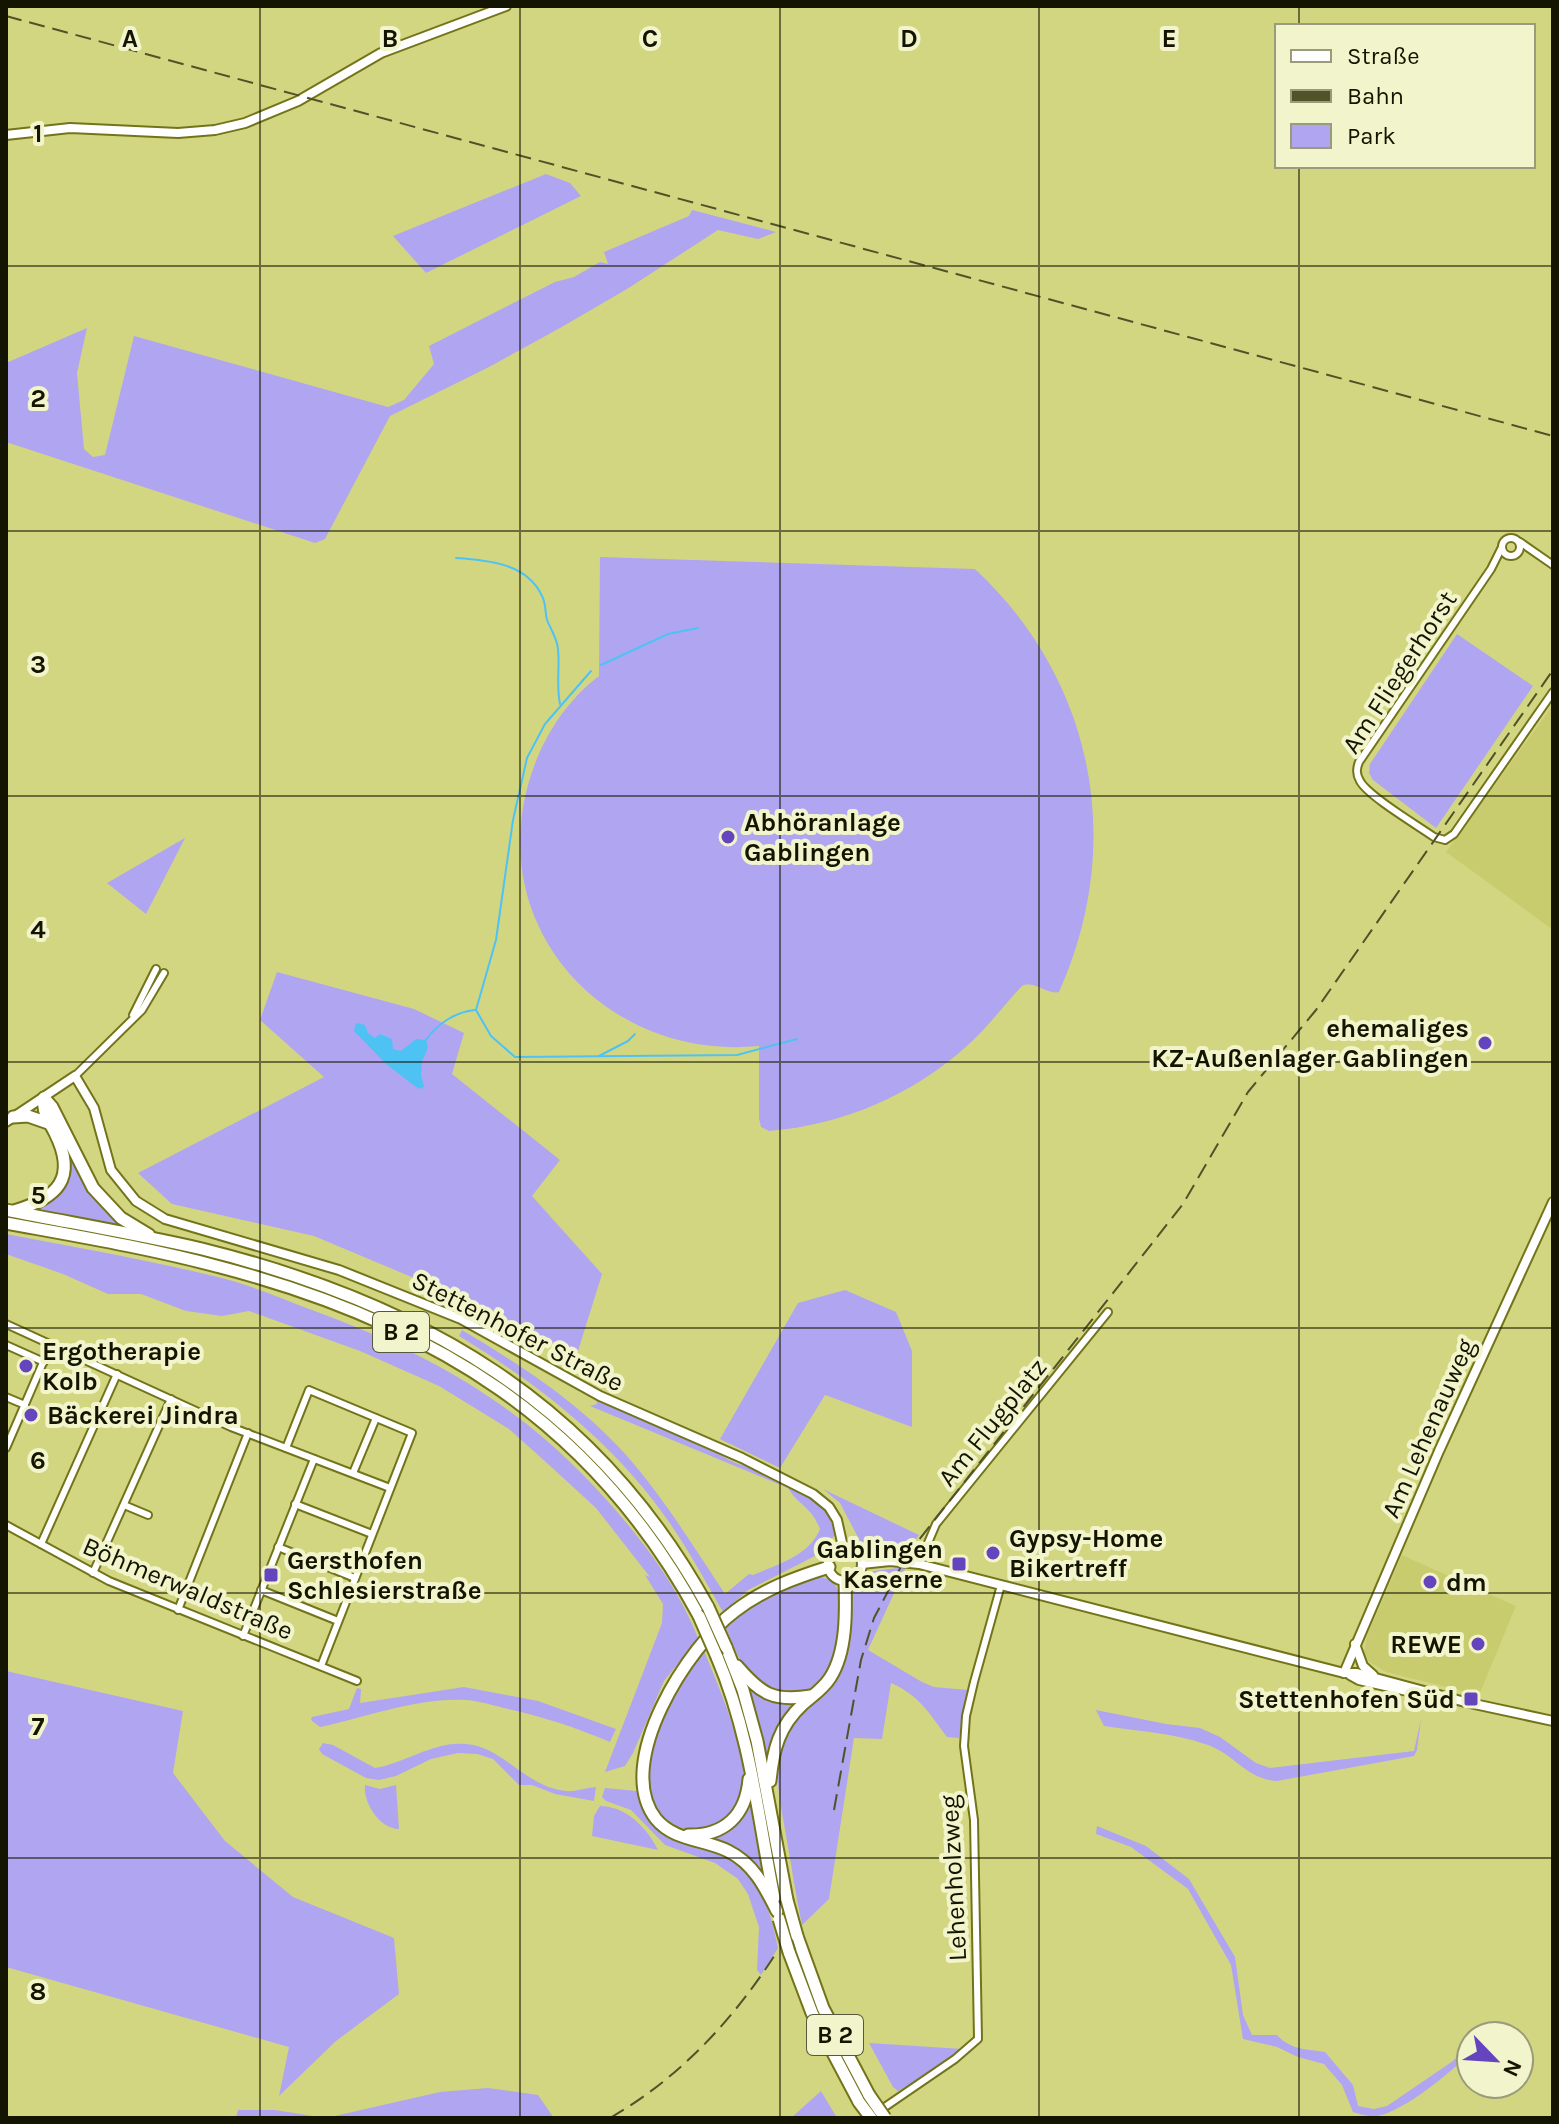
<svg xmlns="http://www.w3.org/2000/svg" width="1559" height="2124" viewBox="0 0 1559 2124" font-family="Karla,sans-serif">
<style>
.built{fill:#c9cc6e}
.green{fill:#b0a5f1}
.water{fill:#4fc2f4}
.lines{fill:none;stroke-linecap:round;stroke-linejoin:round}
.stream{stroke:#4fc2f4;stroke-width:2}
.minor-casing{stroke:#73741a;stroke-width:10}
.tertiary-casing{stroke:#73741a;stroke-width:12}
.trunk-casing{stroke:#73741a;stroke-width:15}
.minor{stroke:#fff;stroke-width:6}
.tertiary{stroke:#fff;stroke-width:8}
.trunk{stroke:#fff;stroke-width:11}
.rail{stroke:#505228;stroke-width:2;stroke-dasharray:16 8;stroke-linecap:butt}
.trunk-bridge-casing{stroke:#73741a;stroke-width:15;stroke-linecap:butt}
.trunk-bridge{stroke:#fff;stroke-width:11}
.grid{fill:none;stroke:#141500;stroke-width:2;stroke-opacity:0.55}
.poi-dot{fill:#6545be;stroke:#f2f4cb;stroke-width:3}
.labels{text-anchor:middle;stroke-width:8;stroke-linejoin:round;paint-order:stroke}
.shield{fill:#f2f4cb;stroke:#57583d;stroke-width:2}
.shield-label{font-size:24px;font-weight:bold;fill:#141500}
.street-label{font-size:26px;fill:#141500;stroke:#f2f4cb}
.poi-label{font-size:26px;font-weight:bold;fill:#141500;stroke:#f2f4cb;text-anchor:start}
.grid-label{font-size:26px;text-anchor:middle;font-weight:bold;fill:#141500;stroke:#f2f4cb;stroke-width:8;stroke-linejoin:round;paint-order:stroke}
</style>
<rect width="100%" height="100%" fill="#d3d681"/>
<!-- built -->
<g class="built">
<polygon points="1553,705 1553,930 1446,852"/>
<polygon points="1402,1555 1516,1606 1479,1695 1386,1672 1368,1661 1364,1652 1367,1636"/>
</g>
<!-- green -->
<g class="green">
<polygon points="546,174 570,183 581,196 426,273 393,236"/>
<polygon points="692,210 776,232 758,239 718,230 627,289 560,328 489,367 390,416 325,539 315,543 6,442 6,363 87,328 77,373 84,449 93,457 105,455 134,336 388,407 404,400 434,364 429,346 555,282 574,277 600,262 608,264 604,252 689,216"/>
<path d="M600,557L975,569C1094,680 1126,843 1059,992C1046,995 1035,980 1022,986C1004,1005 988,1027 968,1045C913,1095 843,1125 769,1131L761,1127L759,1118V1046C606,1061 482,927 531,775C543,737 567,700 599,676Z"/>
<polygon points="1457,634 1533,686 1436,828 1373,780 1369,773 1370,764"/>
<polygon points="185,838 146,914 107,883"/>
<polygon points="277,972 414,1009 464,1033 452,1074 560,1160 532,1196 602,1274 578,1351 534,1338 483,1307 314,1236 172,1204 138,1173 324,1077 260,1020"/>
<polygon points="62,1139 126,1227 30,1209 59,1193"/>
<path d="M6,1234C79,1248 154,1261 226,1279C255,1287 283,1299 312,1310C429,1353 520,1404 604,1497C641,1538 678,1586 698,1638L664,1681L633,1753L625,1766L605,1772L662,1623L663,1604L645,1575L650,1577L596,1508L548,1464L509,1429L439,1386L360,1351L249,1311L222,1316L186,1311L141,1294H108L63,1274L6,1254Z"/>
<polygon points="845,1290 896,1312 912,1351 912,1427 825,1395 780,1468 720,1439 798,1303"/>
<path d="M462,1330C526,1368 591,1411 638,1469C670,1508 697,1552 725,1594L749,1574L753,1575C778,1564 809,1556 820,1529C811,1506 799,1506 788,1488L590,1406L597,1404L596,1399C631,1415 667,1429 702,1445C717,1451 732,1465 748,1466L811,1497L829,1514L835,1535L815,1556L748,1590L723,1612C706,1582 689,1551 669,1522C615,1444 540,1385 459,1336Z"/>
<polygon points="823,1489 831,1493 919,1535 907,1552 877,1548 860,1541 840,1503"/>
<path d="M906,1567L868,1650L922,1682L934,1687L968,1690L959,1738L947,1737C929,1713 919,1695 891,1683L882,1739L854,1738L829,1899L802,1925C796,1897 792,1869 787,1841C781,1802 768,1763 789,1727C801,1707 825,1699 836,1679C852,1651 842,1612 856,1584L873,1571Z"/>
<path d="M819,1577C826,1578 831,1579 835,1585C848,1602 837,1663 824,1680C815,1692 800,1695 786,1693C780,1693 773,1693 768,1691C747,1684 733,1644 725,1626C752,1602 784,1585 819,1577Z"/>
<path d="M703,1649C716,1679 749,1756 743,1788C734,1847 653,1844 650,1782C647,1731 676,1688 703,1649Z"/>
<polygon points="6,1671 183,1711 173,1773 225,1841 293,1897 394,1938 399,1994 336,2041 279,2096 289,2047 6,1967"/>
<polygon points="746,1683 771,1701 798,1703 769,1763"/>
<path d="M464,1687L538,1701L616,1729L610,1742C575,1727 541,1716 504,1708C492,1705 479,1701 467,1700C417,1697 368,1717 320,1727L311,1720L312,1717L349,1709L357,1688L361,1689L360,1703Z"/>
<path d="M1096,1710L1166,1724L1200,1728L1220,1737L1256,1763L1270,1768L1414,1751L1421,1719L1417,1750L1414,1756L1277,1781C1245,1779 1236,1754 1205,1744C1173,1733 1137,1731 1104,1726Z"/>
<path d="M323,1743L333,1745L375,1768C406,1763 433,1741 466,1744C504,1747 525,1787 566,1791C574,1792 585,1788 596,1787L594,1801L555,1794L532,1785H519L493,1759L477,1754L458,1753L431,1759L396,1776L379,1780L366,1778L322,1754L319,1749Z"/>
<path d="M365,1785L380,1789L396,1785L399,1829C380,1829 363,1803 365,1785Z"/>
<path d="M605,1788L637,1791C648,1806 645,1816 663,1832C677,1844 698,1846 715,1850C758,1861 770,1910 778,1948L761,1975L757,1970L759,1927L748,1894L738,1879L715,1863L665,1845L631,1810L606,1801L602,1797Z"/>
<path d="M750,1798L764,1880L758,1870L697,1839C730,1834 733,1824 750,1798Z"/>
<path d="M600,1806C626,1806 647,1828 658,1850L592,1836L594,1816Z"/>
<path d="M1097,1826L1146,1846L1189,1879L1235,1957L1243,2015L1252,2035H1277C1291,2050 1306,2049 1325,2052L1353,2085L1358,2106L1374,2109L1387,2106L1453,2061L1471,2043V2053C1449,2073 1405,2111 1377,2116C1369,2117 1360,2114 1353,2112L1342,2085L1324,2064L1298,2057L1277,2047L1243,2039L1231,1965L1188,1889L1131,1847L1096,1834Z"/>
<polygon points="869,2043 963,2049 918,2081 898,2091 893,2087"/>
<polygon points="488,2088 538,2095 554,2118 236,2118 238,2110 275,2110 326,2118 440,2092"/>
<polygon points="821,2091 837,2118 791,2118"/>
</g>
<!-- water -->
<polygon class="water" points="356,1023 365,1025 368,1033 375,1038 380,1034 392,1039 393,1049 401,1051 416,1039 426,1040 428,1048 422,1061 421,1076 424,1086 422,1089 416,1087 386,1064 354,1031"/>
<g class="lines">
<!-- stream -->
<g class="stream">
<path d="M456,558C487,560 527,563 542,596C546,603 545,612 547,620C551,630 557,638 558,649C560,667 556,685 560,704"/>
<polyline points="601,665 668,634 698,628"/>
<polyline points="591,671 545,724 527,758 513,820 496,940 476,1010 491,1036 515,1057 737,1055 797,1039"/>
<path d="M426,1040C437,1024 455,1012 475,1010"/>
<polyline points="599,1056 628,1041 635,1034"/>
</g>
<defs>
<g id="minor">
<circle cx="1511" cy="547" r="9"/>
<polyline points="1520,542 1553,565"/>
<path d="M1502,547L1491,569L1359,762C1356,769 1356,774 1360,781C1368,796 1417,825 1434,837L1445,840L1454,834L1553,692"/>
<polyline points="133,1015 156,969"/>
<polyline points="75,1076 142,1010 164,973"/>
<polyline points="6,1324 231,1427 390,1488"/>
<polyline points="6,1345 44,1362"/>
<polyline points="6,1397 25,1405"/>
<polyline points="6,1448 51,1344"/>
<polyline points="286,1448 309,1390 412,1433 321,1666"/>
<polyline points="353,1473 376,1418"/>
<polyline points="295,1504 372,1534"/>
<polyline points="124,1505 148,1515"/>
<polyline points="6,1525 109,1581 357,1681"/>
<polyline points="41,1544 117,1374"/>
<polyline points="278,1547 355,1578"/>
<polyline points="919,1564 936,1524 1108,1312"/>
<polyline points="93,1573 171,1399"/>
<polyline points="261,1590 338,1621"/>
<polyline points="178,1610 248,1433"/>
<polyline points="243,1636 314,1459"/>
<polyline points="879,2111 955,2059 978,2039 974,1820 964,1746 966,1716 974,1682 1001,1585"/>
</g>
<g id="tertiary">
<polyline points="6,135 70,128 178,133 215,130 245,123 298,101 381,53 506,6"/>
<polyline points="6,1122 75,1076 94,1108 111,1170 136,1201 165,1219 339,1270 461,1319 600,1396 742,1458 813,1494 829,1507 837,1520 843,1547"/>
<circle cx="845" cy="1564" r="17"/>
<polyline points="862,1564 890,1561 919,1564 1344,1673 1357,1673 1465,1702 1553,1721"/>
<polyline points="1355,1644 1363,1666 1373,1675"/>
<polyline points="1344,1673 1439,1451 1553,1202"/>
<polyline points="1350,1675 1359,1680 1429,1696 1437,1695"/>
</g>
<g id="trunk">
<polyline points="44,1098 52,1107 93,1188 121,1218 149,1235"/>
<polyline points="13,1117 28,1116 51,1124"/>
<path d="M6,1210C71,1223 137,1234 202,1249C423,1304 596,1403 708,1607"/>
<path d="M14,1211C57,1198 78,1179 55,1133C49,1121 42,1112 44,1098"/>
<path d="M6,1223C77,1236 149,1248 220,1267C431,1322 594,1421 699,1616"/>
<polyline points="726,1647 743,1690 757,1741 787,1900"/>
<path d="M717,1657C750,1734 758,1816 774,1898"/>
<path d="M737,1666C761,1694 773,1702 811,1696"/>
<path d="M770,1781C773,1750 779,1726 803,1704C812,1696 823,1689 830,1678C847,1652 846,1611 845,1581"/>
<path d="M688,1835C725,1836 746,1815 749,1779"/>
<path d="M777,1911C765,1887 753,1863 728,1851C704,1839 674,1841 656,1819C612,1763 689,1645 735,1611C764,1589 794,1578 829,1567"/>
<polyline points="797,1936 823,2008 869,2095"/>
<polyline points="789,1952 812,2013 859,2102"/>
</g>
</defs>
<!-- minor casing -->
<use href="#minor" class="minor-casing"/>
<!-- tertiary casing -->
<use href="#tertiary" class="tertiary-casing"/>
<!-- trunk casing -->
<use href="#trunk" class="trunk-casing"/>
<!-- minor -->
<use href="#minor" class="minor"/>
<!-- tertiary -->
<use href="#tertiary" class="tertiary"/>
<!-- trunk -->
<use href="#trunk" class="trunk"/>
<!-- rail -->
<g class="rail">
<polyline points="6,16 1553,436"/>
<polyline points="834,1810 861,1660 874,1618 907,1555 1183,1204 1248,1092 1316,1010 1553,670"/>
<polyline points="6,2118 7,2118"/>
<path d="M610,2118C681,2077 735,2018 778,1950"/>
</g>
<defs>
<g id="trunk-bridge">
<polyline points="708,1607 726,1647"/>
<polyline points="699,1616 717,1657"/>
<polyline points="787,1900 797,1936"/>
<polyline points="779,1919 789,1952"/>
<polyline points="869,2095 885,2118"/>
<polyline points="859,2102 871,2118"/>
</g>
</defs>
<!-- trunk-bridge casing -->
<use href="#trunk-bridge" class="trunk-bridge-casing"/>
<!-- trunk-bridge -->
<use href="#trunk-bridge" class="trunk-bridge"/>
</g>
<!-- grid -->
<path class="grid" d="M260,6V2118M520,6V2118M780,6V2118M1039,6V2118M1299,6V26M1299,166V2118M6,266H1553M6,531H1553M6,796H1553M6,1062H1553M6,1328H1553M6,1593H1553M6,1858H1553"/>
<!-- markers -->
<g class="poi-dot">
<circle cx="728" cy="837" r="8"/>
<circle cx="1485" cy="1043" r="8"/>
<circle cx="26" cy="1366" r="8"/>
<circle cx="31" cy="1415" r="8"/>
<circle cx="993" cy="1553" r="8"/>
<rect x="951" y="1556" width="16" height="16" rx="4"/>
<rect x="263" y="1567" width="16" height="16" rx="4"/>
<circle cx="1430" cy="1582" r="8"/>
<circle cx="1478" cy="1644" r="8"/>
<rect x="1463" y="1691" width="16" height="16" rx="4"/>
</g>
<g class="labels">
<!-- shield labels -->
<g class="shield">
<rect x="373" y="1312" width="56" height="40" rx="6"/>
<rect x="807" y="2015" width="56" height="40" rx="6"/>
</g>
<g class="shield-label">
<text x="401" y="1340">B 2</text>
<text x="835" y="2043">B 2</text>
</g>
<!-- street labels -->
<g class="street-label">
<text transform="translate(1399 672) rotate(-57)" y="9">Am Fliegerhorst</text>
<text transform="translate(518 1331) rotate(27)" y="9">Stettenhofer Straße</text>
<text transform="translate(992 1422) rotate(-51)" y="9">Am Flugplatz</text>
<text transform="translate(1428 1428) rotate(-66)" y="9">Am Lehenauweg</text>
<text transform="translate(188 1588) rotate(23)" y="9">Böhmerwaldstraße</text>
<text transform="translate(953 1878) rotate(-93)" y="9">Lehenholzweg</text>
</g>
<!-- poi labels -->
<g class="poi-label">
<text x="744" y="831">Abhöranlage<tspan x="744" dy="30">Gablingen</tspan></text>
<text x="1469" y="1037" text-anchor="end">ehemaliges<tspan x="1469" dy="30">KZ-Außenlager Gablingen</tspan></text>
<text x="42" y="1360">Ergotherapie<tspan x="42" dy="30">Kolb</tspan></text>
<text x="47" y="1424">Bäckerei Jindra</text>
<text x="1009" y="1547">Gypsy-Home<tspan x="1009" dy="30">Bikertreff</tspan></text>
<text x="943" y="1558" text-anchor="end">Gablingen<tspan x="943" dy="30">Kaserne</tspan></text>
<text x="287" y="1569">Gersthofen<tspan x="287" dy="30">Schlesierstraße</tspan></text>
<text x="1446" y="1591">dm</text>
<text x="1462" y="1653" text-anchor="end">REWE</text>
<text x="1455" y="1708" text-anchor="end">Stettenhofen Süd</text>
</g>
</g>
<g class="grid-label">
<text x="130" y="47">A</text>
<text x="390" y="47">B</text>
<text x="650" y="47">C</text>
<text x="909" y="47">D</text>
<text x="1169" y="47">E</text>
<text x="38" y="142">1</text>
<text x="38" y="407">2</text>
<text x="38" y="673">3</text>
<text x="38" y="938">4</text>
<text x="38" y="1204">5</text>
<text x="38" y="1469">6</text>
<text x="38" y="1735">7</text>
<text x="38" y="2000">8</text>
</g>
<!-- border -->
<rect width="1559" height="2124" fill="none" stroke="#141500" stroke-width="16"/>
<!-- legend -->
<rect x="1275" y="24" width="260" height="144" fill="#f2f4cb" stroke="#999b7a" stroke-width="2"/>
<rect x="1291" y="50" width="40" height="12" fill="#ffffff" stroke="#999b7a" stroke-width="2"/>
<text x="1347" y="64" font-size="24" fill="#141500">Straße</text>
<rect x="1291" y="90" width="40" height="12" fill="#505228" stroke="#999b7a" stroke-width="2"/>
<text x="1347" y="104" font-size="24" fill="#141500">Bahn</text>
<rect x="1291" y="124" width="40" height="24" fill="#b0a5f1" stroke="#999b7a" stroke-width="2"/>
<text x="1347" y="144" font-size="24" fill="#141500">Park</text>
<!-- north arrow -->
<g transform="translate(1495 2060) rotate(115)"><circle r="38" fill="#f2f4cb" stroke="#999b7a" stroke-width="2"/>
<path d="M0-6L14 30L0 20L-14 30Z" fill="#6545be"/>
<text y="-12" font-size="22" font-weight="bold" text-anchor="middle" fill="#141500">N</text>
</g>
</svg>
